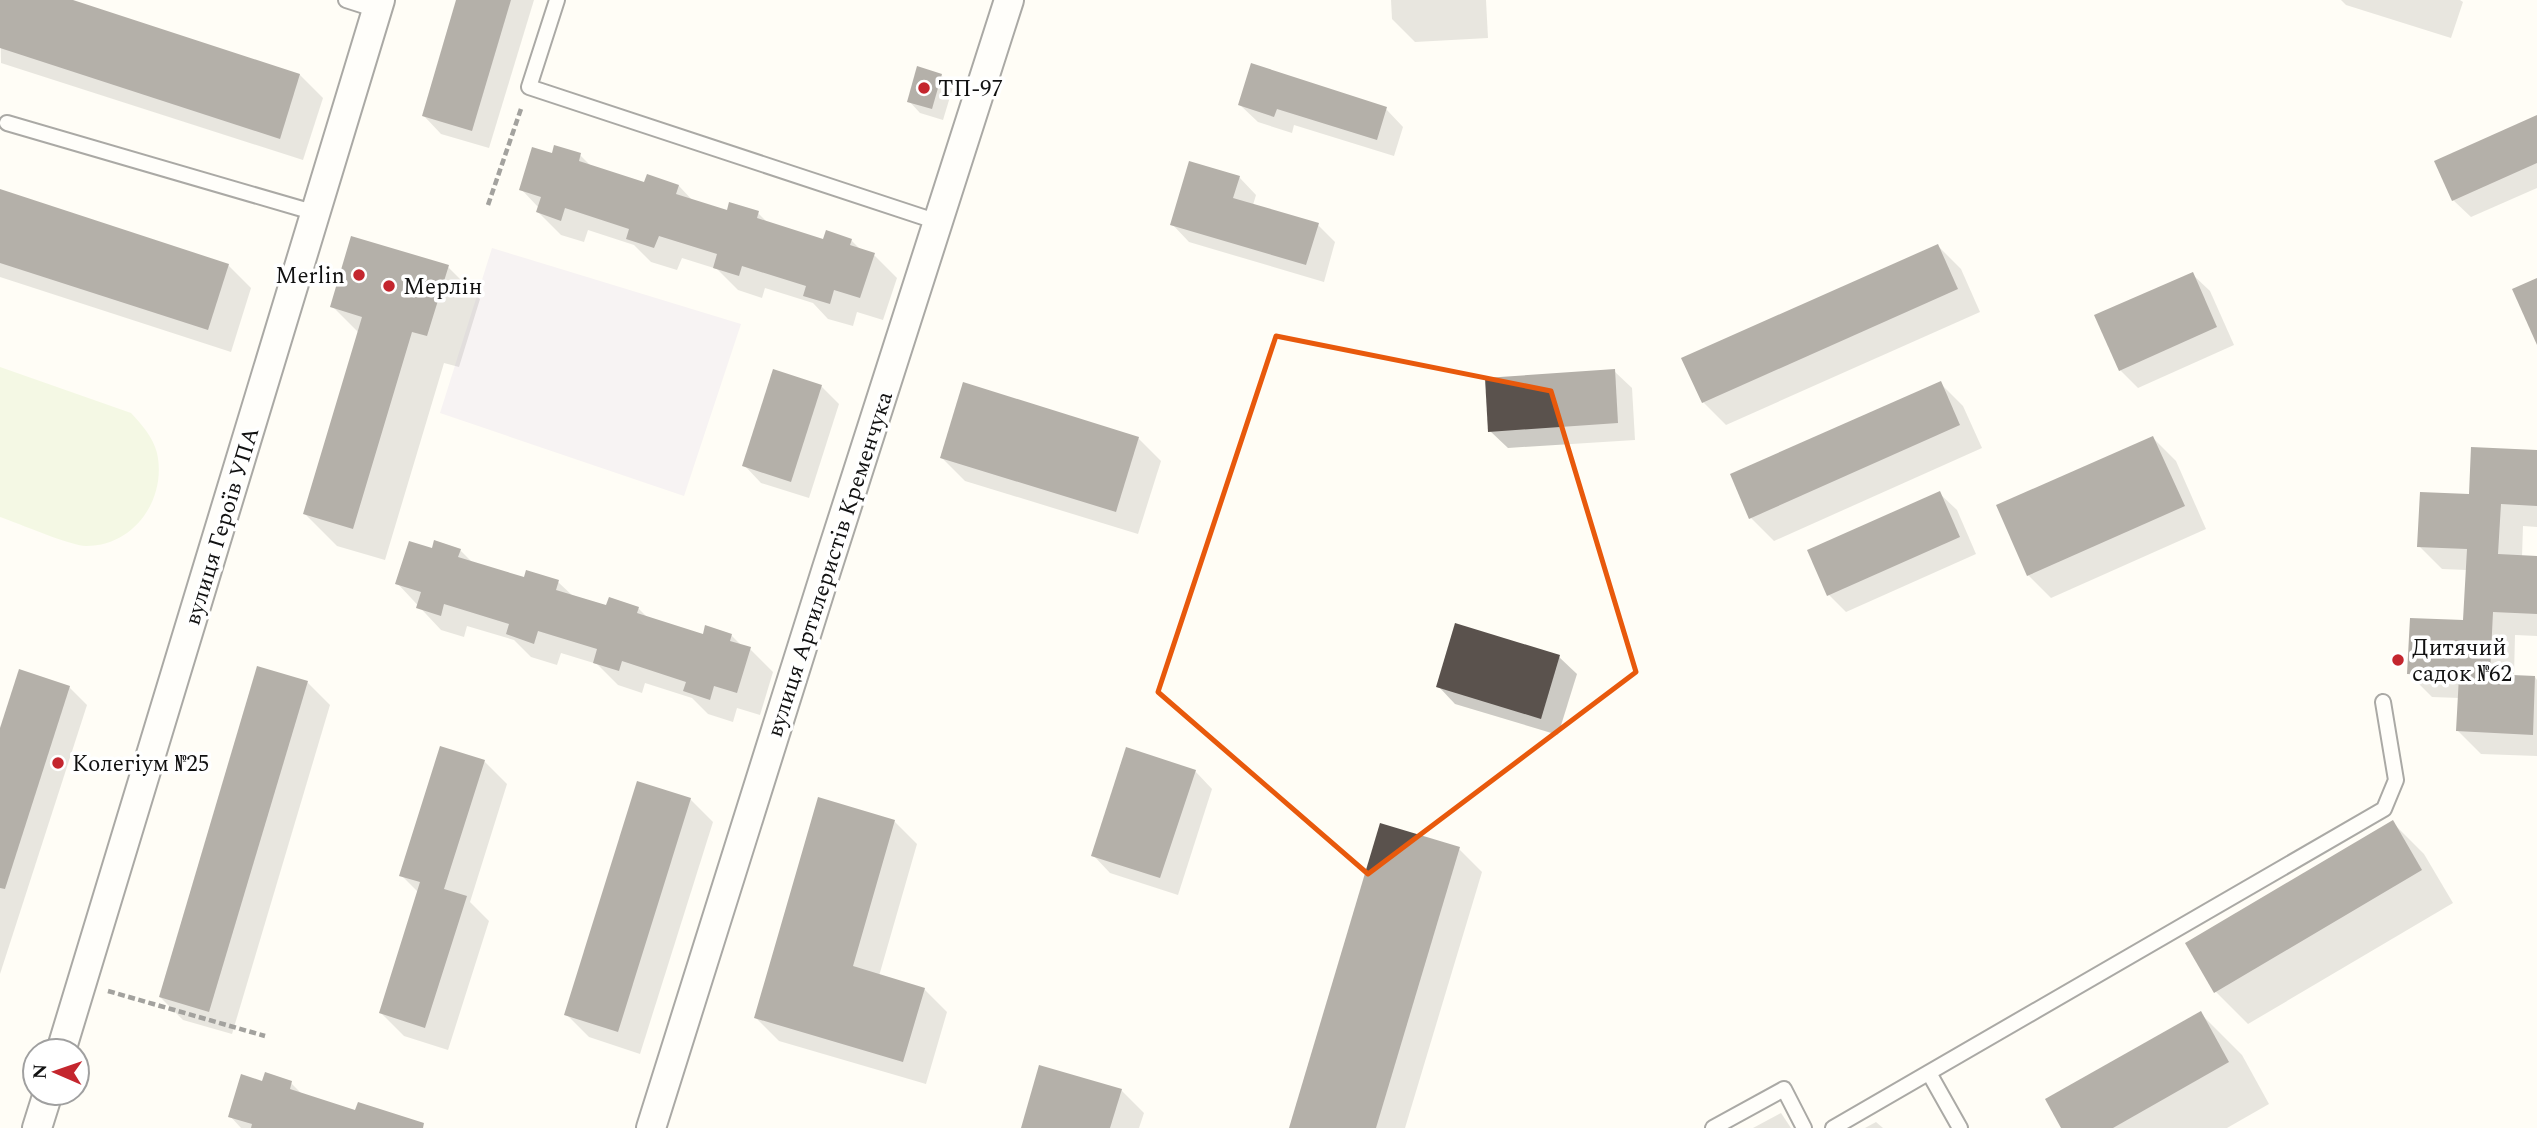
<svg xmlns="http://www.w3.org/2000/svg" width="2537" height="1128" viewBox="0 0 2537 1128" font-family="Spectral,serif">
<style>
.industrial{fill:#eee6ef}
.pitch{fill:#e6f2cf}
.shadow{fill:#0003}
.building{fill:#5a524d}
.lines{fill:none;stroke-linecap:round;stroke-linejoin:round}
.lane-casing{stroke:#444;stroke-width:18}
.street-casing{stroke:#444;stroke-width:32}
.path{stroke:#333;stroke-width:4.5;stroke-dasharray:7 3.5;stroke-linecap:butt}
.lane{stroke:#fff;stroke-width:14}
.street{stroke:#fff;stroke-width:28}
.marked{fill:none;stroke:#e8590c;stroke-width:5;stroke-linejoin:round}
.poi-dot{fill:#c4262e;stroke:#fff;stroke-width:2.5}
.labels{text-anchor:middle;stroke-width:7;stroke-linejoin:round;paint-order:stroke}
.poi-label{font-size:23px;fill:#111;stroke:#fff;text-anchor:start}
.street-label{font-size:23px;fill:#111;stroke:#fff}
</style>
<rect width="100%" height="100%" fill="#fffdf5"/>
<!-- industrial -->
<polygon class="industrial" points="492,248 741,324 684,496 440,413"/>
<!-- pitch -->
<path class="pitch" d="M0,367L131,413C142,425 153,437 157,453C167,498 135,546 86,546C71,546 18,523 0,517Z"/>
<!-- shadow -->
<g class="shadow">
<polygon points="0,0 68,0 300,75 323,98 303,160 1,63"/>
<polygon points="458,0 534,0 489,148 441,134 424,116"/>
<polygon points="1391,0 1486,0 1488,38 1415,42 1392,19"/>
<polygon points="2341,0 2460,0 2463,2 2451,38 2346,5"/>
<polygon points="941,75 953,87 943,120 920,113 909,101"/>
<polygon points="1240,105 1386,109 1403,127 1394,156 1294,125 1292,133 1258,122"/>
<polygon points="2537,117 2537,188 2471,217 2453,200"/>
<polygon points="553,155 580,155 593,168 645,184 679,186 694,202 728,212 758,213 769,224 824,241 851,240 862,251 874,255 897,278 883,320 857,312 853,326 828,319 813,303 765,288 762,298 738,290 717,269 682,258 677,270 651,262 634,245 588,230 584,242 561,235 538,212 539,208 521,189"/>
<polygon points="1239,177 1256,195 1253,205 1318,225 1335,242 1324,282 1189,242 1172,224"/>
<polygon points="0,191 228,265 251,288 231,352 0,277"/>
<polygon points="1938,246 1961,269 1980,312 1726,425 1703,402"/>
<polygon points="448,267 480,299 459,367 444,363 385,560 337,546 305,514 359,333 332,306"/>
<polygon points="2192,274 2210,291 2234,345 2138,388 2120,370"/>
<polygon points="1614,371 1632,388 1635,440 1508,448 1490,431"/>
<polygon points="1940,383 1963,406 1982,448 1774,541 1751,518"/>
<polygon points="821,386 839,404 809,498 761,483 744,465"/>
<polygon points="1138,438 1161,461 1138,534 965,481 942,458"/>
<polygon points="2153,438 2176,461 2206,529 2051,598 2028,575"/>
<polygon points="2537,451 2537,527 2523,526 2522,557 2537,558 2537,636 2515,635 2514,676 2535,677 2537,680 2537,756 2481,754 2458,731 2460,698 2432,697 2409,674 2465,622 2467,570 2442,569 2419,546 2471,496"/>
<polygon points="1939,493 1957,510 1976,554 1846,612 1829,595"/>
<polygon points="433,550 460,550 473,563 525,579 558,582 574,597 608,608 638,608 649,619 704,636 731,635 742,646 750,649 773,672 760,715 737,708 733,722 708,714 692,698 645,683 642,693 618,685 597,664 561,653 557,665 531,657 514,640 467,626 464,637 441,630 397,583"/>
<polygon points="1559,657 1577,674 1558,735 1455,704 1438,686"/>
<polygon points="307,682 330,705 232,1034 183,1020 160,997"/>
<polygon points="69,687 87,705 0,974 0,734"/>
<polygon points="484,761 507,784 470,902 489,921 448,1050 404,1036 381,1013 419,893 401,875"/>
<polygon points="1195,771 1212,789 1178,895 1110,873 1093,855"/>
<polygon points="690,799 713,822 640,1054 589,1037 566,1014"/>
<polygon points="894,821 917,844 879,976 924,989 947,1012 926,1084 779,1041 756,1018"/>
<polygon points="2392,822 2424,854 2453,903 2248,1024 2216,992 2187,944"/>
<polygon points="1459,849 1482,872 1405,1128 1291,1128"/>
<polygon points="2200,1013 2242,1055 2269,1104 2227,1128 2063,1128"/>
<polygon points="264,1083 291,1083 303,1095 404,1128 241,1128 230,1116"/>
<polygon points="1121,1090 1144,1113 1139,1128 1023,1128"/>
<polygon points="1781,1113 1791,1128 1753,1128"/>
<polygon points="1876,1122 1883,1128 1865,1128"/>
</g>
<!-- building -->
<g class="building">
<polygon points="0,0 73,0 300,74 280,139 0,48"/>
<polygon points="456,0 511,0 472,131 422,116"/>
<polygon points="1251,63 1387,107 1377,140 1277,109 1274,117 1238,105"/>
<polygon points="917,66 942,74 932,109 907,102"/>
<polygon points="2537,115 2537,163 2452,201 2434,161"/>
<polygon points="554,145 581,153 579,161 644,182 647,174 679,185 676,194 727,210 729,202 759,211 757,218 823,239 826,230 852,239 850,245 875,253 860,298 834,290 830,304 803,296 806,286 742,266 739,276 713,268 717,254 659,236 654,248 626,239 629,229 565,208 561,221 536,212 541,197 519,190 532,147 552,153"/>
<polygon points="1189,161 1240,176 1233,198 1319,223 1306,265 1170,225"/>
<polygon points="0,189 229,264 208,330 0,263"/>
<polygon points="351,236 449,265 427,336 412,332 353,529 303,514 362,317 330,307"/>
<polygon points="1938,244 1958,289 1702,403 1681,358"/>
<polygon points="2193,272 2217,327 2119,371 2094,315"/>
<polygon points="2537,278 2537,345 2512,289"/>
<polygon points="773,369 822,385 791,482 742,466"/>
<polygon points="1615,369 1618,423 1488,432 1485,378"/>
<polygon points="1941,381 1960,425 1749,519 1730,474"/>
<polygon points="963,382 1139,437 1116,512 940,458"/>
<polygon points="2153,436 2185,506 2027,576 1996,505"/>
<polygon points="2471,447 2537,450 2537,506 2501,504 2498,554 2537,556 2537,614 2493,612 2490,674 2535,676 2533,735 2456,731 2459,676 2407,674 2410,618 2463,620 2467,549 2417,547 2420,492 2469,494"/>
<polygon points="1940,491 1960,537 1827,596 1807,550"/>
<polygon points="434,540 461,549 458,557 524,577 526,570 559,580 556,590 606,605 609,597 639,607 637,613 703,634 705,625 732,634 730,641 751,647 737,693 714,686 710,700 683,691 686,682 622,661 619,671 593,663 597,649 538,631 534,644 506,634 509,624 444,604 441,616 416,608 421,592 395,584 409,541 432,548"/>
<polygon points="1455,623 1560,655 1541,719 1436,687"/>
<polygon points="257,666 308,681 209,1012 159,997"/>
<polygon points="19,669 70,686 5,889 0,888 0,728"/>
<polygon points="440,746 485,760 444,889 467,896 425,1028 379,1013 420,882 399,876"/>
<polygon points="1126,747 1196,770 1160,878 1091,856"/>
<polygon points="637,781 691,798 618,1032 564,1015"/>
<polygon points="818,797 895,820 853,966 925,988 903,1062 754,1018"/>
<polygon points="2393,820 2422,870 2214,993 2185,943"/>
<polygon points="1380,823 1460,847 1376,1128 1289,1128"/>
<polygon points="2201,1011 2229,1062 2113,1128 2061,1128 2045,1099"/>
<polygon points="1039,1065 1122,1089 1110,1128 1021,1128"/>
<polygon points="265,1072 292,1081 290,1089 355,1110 358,1102 424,1123 423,1128 251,1128 252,1124 228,1117 241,1074 262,1081"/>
</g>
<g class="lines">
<defs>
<g id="lane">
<polyline points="346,0 377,10"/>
<polyline points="557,0 529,87 938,222"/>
<polyline points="7,123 316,213"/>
<polyline points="1929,1073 1960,1128"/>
<polyline points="1713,1128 1784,1089 1804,1128"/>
<polyline points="1833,1128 2384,809 2396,780 2383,702"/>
</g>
<g id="street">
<polyline points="61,1051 380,0"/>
<polyline points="37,1128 48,1093"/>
<polyline points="651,1128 827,568 1009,0"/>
</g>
</defs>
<!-- lane casing -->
<use href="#lane" class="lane-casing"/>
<!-- street casing -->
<use href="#street" class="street-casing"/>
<!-- path -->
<g class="path">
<polyline points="488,205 522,106"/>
<polyline points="108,991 265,1036"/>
</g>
<!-- lane -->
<use href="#lane" class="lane"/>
<!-- street -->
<use href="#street" class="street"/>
</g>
<!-- marked area -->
<path d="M0 0H2537V1128H0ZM1276,336L1551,391L1636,672L1368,874L1158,692Z" fill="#fffdf5" fill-opacity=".55" fill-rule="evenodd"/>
<path class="marked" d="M1276,336L1551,391L1636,672L1368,874L1158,692Z"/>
<!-- markers -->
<g class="poi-dot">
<circle cx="924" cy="88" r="7"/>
<circle cx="359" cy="275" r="7"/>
<circle cx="389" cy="286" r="7"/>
<circle cx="2398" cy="660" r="7"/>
<circle cx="58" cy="763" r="7"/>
</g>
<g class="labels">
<!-- poi labels -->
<g class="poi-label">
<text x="938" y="96">ТП-97</text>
<text x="345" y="283" text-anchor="end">Merlin</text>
<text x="403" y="294">Мерлін</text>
<text x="2412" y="655">Дитячий<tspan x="2412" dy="26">садок №62</tspan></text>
<text x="72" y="771">Колегіум №25</text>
</g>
<!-- street labels -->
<g class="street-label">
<text transform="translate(221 526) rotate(-73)" y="8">вулиця Героїв УПА</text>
<text transform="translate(829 564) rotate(-72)" y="8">вулиця Артилеристів Кременчука</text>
</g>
</g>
<!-- north arrow -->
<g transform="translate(56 1072) rotate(272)"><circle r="33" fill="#ffffff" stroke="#a0a0a0" stroke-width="2"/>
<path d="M0-5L12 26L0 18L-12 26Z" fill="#c4262e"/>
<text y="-10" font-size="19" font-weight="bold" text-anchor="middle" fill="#111111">N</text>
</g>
</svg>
